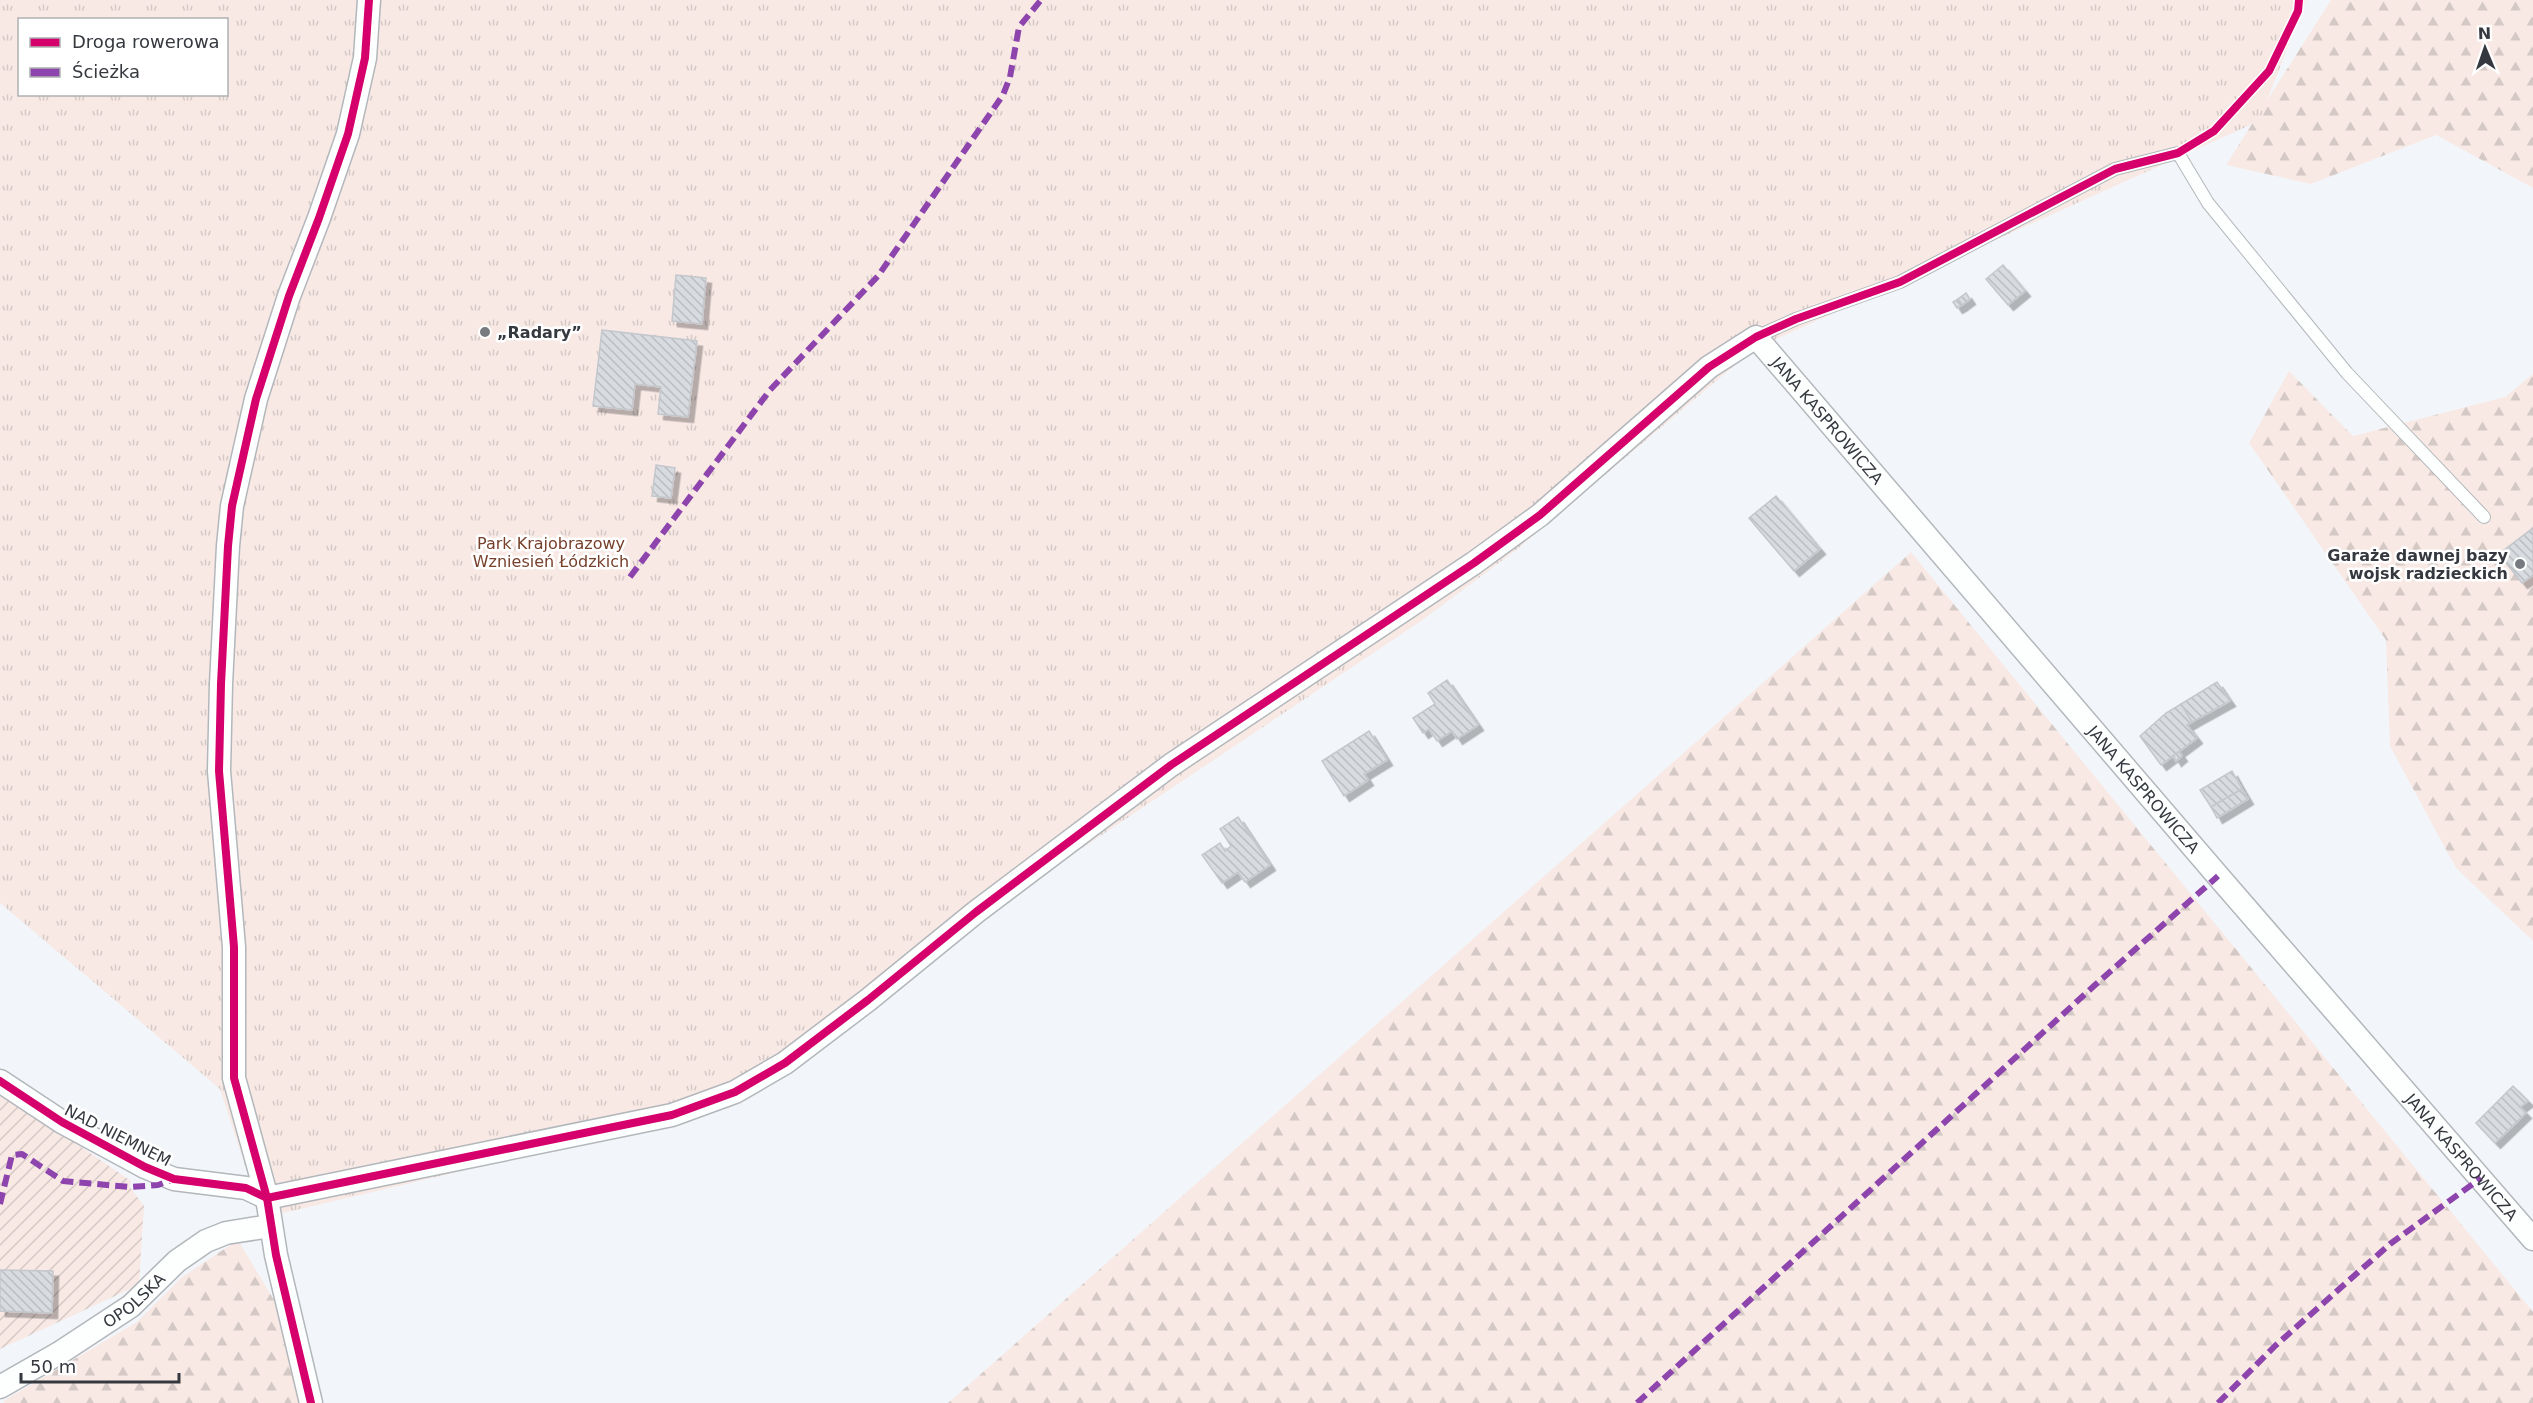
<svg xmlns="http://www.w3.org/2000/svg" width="2533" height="1403" viewBox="0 0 2533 1403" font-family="'DejaVu Sans',sans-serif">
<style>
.forest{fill:url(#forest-firs)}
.park{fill:url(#park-tufts);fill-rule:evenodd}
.garden{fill:url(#garden-furrows)}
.building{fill:url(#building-back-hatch);stroke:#c4c7cc;stroke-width:1.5;filter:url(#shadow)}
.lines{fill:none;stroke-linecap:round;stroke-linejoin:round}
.lane-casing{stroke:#b3b7bb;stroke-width:14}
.street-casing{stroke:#b3b7bb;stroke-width:25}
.lane{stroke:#fdfefe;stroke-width:12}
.street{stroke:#fdfefe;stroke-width:22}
.quiet{stroke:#8e44ad;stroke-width:6;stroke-dasharray:12 6;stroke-linecap:butt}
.cycleway-casing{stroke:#fff;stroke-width:11}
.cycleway{stroke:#d6006c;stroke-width:8}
.poi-dot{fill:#777b80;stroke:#fff;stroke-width:2}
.labels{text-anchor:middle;stroke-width:5;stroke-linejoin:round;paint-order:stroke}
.poi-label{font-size:16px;font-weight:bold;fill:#35393f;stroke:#fff;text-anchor:start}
.street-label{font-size:16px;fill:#35393f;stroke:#fff}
.park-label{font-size:16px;fill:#77402b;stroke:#fff}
</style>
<defs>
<pattern id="forest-firs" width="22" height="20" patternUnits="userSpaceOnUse" patternTransform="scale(1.5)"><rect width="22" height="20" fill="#f8e9e5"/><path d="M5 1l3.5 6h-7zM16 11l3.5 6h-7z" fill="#d5c9c6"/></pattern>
<pattern id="park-tufts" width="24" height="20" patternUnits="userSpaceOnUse" patternTransform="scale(1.5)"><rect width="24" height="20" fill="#f8e9e5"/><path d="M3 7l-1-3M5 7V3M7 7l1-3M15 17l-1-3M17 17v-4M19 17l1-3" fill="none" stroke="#d5c9c6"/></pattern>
<pattern id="garden-furrows" width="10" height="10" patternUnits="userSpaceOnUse" patternTransform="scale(1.5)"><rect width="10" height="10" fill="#f8e9e5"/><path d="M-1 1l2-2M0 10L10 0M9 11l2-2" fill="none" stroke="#d5c9c6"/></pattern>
<pattern id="building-back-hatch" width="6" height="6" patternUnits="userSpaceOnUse" patternTransform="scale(1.5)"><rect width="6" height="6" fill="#d8dbe0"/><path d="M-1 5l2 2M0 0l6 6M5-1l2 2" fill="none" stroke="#babdc1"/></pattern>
<filter id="shadow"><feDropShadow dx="5.5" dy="5.5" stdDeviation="0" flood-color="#0004"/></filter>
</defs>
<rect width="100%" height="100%" fill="#f2f6fa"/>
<!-- forest -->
<g class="forest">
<polygon points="2331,0 2533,0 2533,188 2436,135 2311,184 2226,165"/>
<polygon points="2289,371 2353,436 2505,397 2533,374 2533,941 2456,868 2390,746 2386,640 2249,443"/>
<polygon points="1911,552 2533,1312 2533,1403 948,1403"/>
<polygon points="238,1240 280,1310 301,1403 4,1403 5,1400 137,1322 182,1277"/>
</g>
<!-- park -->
<path class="park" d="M0,0H2306L2259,121L1754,349L1515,551L1421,621L1005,900L730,1108L262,1218L220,1089L0,903ZM20,20H226V94H20Z"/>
<!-- garden -->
<polygon class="garden" points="0,1091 131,1181 130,1187 144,1206 139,1285 0,1349"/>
<!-- building -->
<g class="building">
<polygon points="2003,265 2025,291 2008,305 1986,279"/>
<polygon points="676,275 706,278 702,324 672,321"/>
<polygon points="1966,293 1970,299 1962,305 1958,299"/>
<polygon points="1958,299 1962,305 1957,308 1953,302"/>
<polygon points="602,330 697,341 688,417 658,414 661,387 635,384 632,410 593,406"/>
<polygon points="656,465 675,468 671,498 652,496"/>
<polygon points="1776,496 1820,549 1794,571 1749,518"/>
<polygon points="2533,528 2533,575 2522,583 2499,554"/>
<polygon points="1447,680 1478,725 1457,739 1452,731 1437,741 1429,729 1423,733 1413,718 1435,704 1428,693"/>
<polygon points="2217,682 2230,701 2192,722 2181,704"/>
<polygon points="2181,704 2192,722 2187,725 2197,738 2161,765 2140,736 2166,713"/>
<polygon points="1369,731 1387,760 1364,774 1368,780 1344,796 1322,761"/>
<polygon points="2179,752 2182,756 2176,761 2173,756"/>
<polygon points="2232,771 2242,789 2211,807 2200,790"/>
<polygon points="2242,789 2248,799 2217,818 2211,807"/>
<polygon points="1238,817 1270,865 1245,882 1238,872 1222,883 1202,855 1220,843 1225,851 1231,846 1220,829"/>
<polygon points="2513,1086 2528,1101 2520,1107 2506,1093"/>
<polygon points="2506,1093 2526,1113 2495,1143 2476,1123"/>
<polygon points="0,1270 53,1271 52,1313 0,1311"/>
</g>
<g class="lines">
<defs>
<polyline id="lane" points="1756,337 1796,319 1900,282 2115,169 2178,153 2208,203 2347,373 2484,517"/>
<g id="street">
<polyline points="0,1081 62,1122 145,1167 174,1179 246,1188 267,1198"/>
<path id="s1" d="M267,1198L672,1115L735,1092L785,1063L868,1000L976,912L1171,765L1474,563L1540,515L1709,367L1756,337L2218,876L2533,1239"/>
<path id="s2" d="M0,1387L61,1352L131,1306L177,1261L206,1241L226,1233L270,1226"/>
<polyline points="311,1403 276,1255 267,1198 234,1078 234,947 219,771 221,684 228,546 232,506 256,399 289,296 319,218 348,134 365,58 369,0"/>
</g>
</defs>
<!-- lane casing -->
<use href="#lane" class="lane-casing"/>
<!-- street casing -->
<use href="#street" class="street-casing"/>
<!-- lane -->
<use href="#lane" class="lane"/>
<!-- street -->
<use href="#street" class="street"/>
<!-- quiet -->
<g class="quiet">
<polyline points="630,577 770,390 878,276 1003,95 1010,77 1019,27 1041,0"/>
<polyline points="0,1204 12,1155 22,1154 63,1181 130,1187 158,1185 174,1179"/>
<polyline points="1637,1403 2095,985 2218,876"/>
<polyline points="2218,1403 2275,1346 2390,1244 2481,1178"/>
</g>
<defs>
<g id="cycleway">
<polyline points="0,1081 62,1122 145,1167 174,1179 246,1188 267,1198"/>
<polyline points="267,1198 672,1115 735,1092 785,1063 868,1000 976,912 1171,765 1474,563 1540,515 1709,367 1756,337 1796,319 1900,282 2115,169 2178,153 2214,131 2269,71 2298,11 2299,0"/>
<polyline points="311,1403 276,1255 267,1198 234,1078 234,947 219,771 221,684 228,546 232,506 256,399 289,296 319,218 348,134 365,58 369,0"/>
</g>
</defs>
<!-- cycleway casing -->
<use href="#cycleway" class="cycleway-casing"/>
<!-- cycleway -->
<use href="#cycleway" class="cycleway"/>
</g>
<!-- markers -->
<g class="poi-dot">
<circle cx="485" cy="332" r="6"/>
<circle cx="2520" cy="564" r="6"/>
</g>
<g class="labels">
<!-- poi labels -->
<g class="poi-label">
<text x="497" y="338">„Radary”</text>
<text x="2508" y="561" text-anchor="end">Garaże dawnej bazy<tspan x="2508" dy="18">wojsk radzieckich</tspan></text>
</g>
<!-- street labels -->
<g class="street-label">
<text dy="6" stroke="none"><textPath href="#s1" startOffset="1862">JANA KASPROWICZA</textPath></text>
<text dy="6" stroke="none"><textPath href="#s1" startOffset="2348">JANA KASPROWICZA</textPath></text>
<text transform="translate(118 1135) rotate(27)" y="6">NAD NIEMNEM</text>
<text dy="6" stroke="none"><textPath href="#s1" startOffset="2834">JANA KASPROWICZA</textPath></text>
<text dy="6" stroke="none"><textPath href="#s2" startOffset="160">OPOLSKA</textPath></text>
</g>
<!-- park labels -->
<g class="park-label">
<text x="551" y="549">Park Krajobrazowy<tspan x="551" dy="18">Wzniesień Łódzkich</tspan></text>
</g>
</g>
<!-- legend -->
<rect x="18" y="18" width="210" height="78" fill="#ffffff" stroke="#aeb0b2" stroke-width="1.5"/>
<rect x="30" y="38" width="30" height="9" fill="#d6006c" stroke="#aeb0b2" stroke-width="1.5"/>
<text x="72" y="48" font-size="18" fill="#35393f">Droga rowerowa</text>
<rect x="30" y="68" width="30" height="9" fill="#8e44ad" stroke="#aeb0b2" stroke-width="1.5"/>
<text x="72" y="78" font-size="18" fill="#35393f">Ścieżka</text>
<!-- north arrow -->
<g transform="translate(2485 48) rotate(358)" stroke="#ffffff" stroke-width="4.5" paint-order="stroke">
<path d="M0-4.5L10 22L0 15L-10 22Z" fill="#35393f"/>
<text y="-9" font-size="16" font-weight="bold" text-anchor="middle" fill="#35393f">N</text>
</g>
<!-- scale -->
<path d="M21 1373v9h158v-9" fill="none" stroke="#35393f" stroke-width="3"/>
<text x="30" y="1373" font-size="18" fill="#35393f" stroke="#ffffff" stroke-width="4.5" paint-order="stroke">50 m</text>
</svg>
